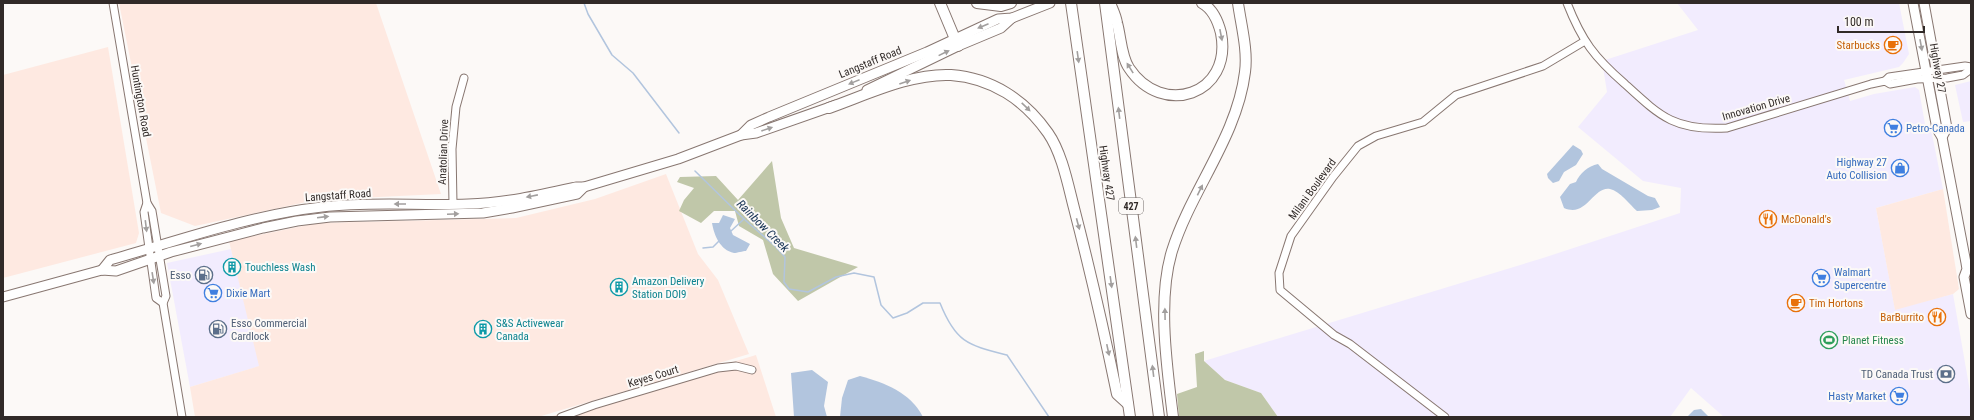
<svg xmlns="http://www.w3.org/2000/svg" width="1974" height="420" viewBox="0 0 1974 420" font-family="'Roboto Condensed',sans-serif">
<style>
.commercial{fill:#f2ecfe}
.built{fill:#fee9e1}
.forest{fill:#c0c7a9}
.water{fill:#b2c5de}
.lines{fill:none;stroke-linecap:round;stroke-linejoin:round}
.stream{stroke:#b2c5de;stroke-width:1.5}
.minor-casing{stroke:#887771;stroke-width:9}
.major-casing{stroke:#887771;stroke-width:11}
.highway-casing{stroke:#887771;stroke-width:12}
.minor{stroke:#fff;stroke-width:7}
.major{stroke:#fff;stroke-width:9}
.highway{stroke:#fff;stroke-width:10}
.oneway{fill:#a29f9e}
.labels{text-anchor:middle;stroke-width:4;stroke-linejoin:round;paint-order:stroke}
.shield{fill:#fcf9f7;stroke:#6e6866;stroke-width:1}
.shield-label{font-size:10px;font-weight:bold;fill:#312a28}
.food-label{font-size:11px;fill:#c56008;stroke:#fcf9f7;text-anchor:end}
.street-label{font-size:11px;fill:#312a28;stroke:#fcf9f7}
.shop-label{font-size:11px;fill:#366cbe;stroke:#fcf9f7;text-anchor:start}
.culture-label{font-size:11px;fill:#0d838f;stroke:#fcf9f7;text-anchor:start}
.service-label{font-size:11px;fill:#4e5e75;stroke:#fcf9f7;text-anchor:end}
.leisure-label{font-size:11px;fill:#27864d;stroke:#fcf9f7;text-anchor:start}
.water-label{font-size:12px;font-style:italic;fill:#163254;stroke:#fcf9f7}
</style>
<rect width="100%" height="100%" fill="#fcf9f7"/>
<!-- commercial -->
<g class="commercial">
<polygon points="1677,3 1899,3 1909,54 1903,63 1899,67 1844,80 1850,101 1874,94 1915,87 1919,90 1925,124 1932,134 1943,189 1876,208 1895,309 1953,294 1971,397 1971,417 1724,417 1691,388 1670,417 1278,417 1261,393 1225,380 1204,361 1543,258 1680,213 1681,188 1643,181 1578,127 1607,92 1602,61 1698,30"/>
<polygon points="1971,81 1971,121 1963,122 1955,85"/>
<polygon points="231,249 260,366 190,387 167,263"/>
</g>
<!-- built -->
<g class="built">
<polygon points="119,3 376,3 441,194 316,200 195,226 161,213"/>
<polygon points="108,47 139,233 136,243 3,278 3,75"/>
<polygon points="666,174 698,254 718,280 749,354 538,417 195,417 190,387 259,366 229,241 317,223 516,218 595,199"/>
<polygon points="1943,189 1959,289 1953,294 1895,310 1876,208"/>
<polygon points="756,355 776,417 549,417"/>
</g>
<!-- forest -->
<g class="forest">
<polygon points="772,161 781,218 794,248 858,267 798,301 773,274 763,240 739,226 735,211 714,211 701,223 679,211 684,200 694,188 677,182 680,177 716,176 738,200"/>
<polygon points="1204,351 1204,361 1225,380 1261,393 1278,417 1179,417 1177,394 1197,387 1195,354"/>
</g>
<!-- water -->
<g class="water">
<polygon points="1573,145 1581,150 1583,154 1576,165 1564,172 1559,181 1553,183 1548,178 1547,174"/>
<path d="M1598,164L1602,169L1648,196L1655,198L1660,207L1652,210L1637,211C1630,205 1620,191 1610,189C1593,186 1587,218 1564,208L1560,197L1570,184L1576,182C1580,173 1588,166 1598,164Z"/>
<path d="M723,215L735,219L730,228L733,235L750,244L746,251C743,251 737,253 734,253C720,250 714,235 712,223H719Z"/>
<polygon points="812,370 828,382 824,406 827,417 794,417 791,373"/>
<path d="M860,376C885,383 910,392 923,417H840L842,398L848,380Z"/>
<polygon points="1701,409 1709,417 1687,417 1694,410"/>
</g>
<g class="lines">
<!-- stream -->
<g class="stream">
<polyline points="584,3 588,14 612,55 633,73 679,133"/>
<path d="M695,171L744,219L776,247L785,257L784,282L789,289L808,292L836,277L854,273L874,277L881,305L893,318L907,313L923,303H940C956,343 968,345 1007,355L1049,417"/>
<polyline points="731,231 744,219"/>
<polyline points="703,248 713,247 720,240"/>
</g>
<defs>
<g id="minor">
<polyline points="113,3 147,203 144,212 156,298 163,303"/>
<path d="M1567,3C1582,41 1594,57 1625,84C1661,117 1675,131 1727,128L1871,84L1885,81L1890,84L1917,79L1947,78L1963,75L1971,69"/>
<polyline points="1885,81 1889,77 1965,66 1971,67"/>
<polyline points="147,203 152,211 166,296 163,303 182,417"/>
<polyline points="453,204 452,149 456,107 464,78"/>
<polyline points="561,417 594,405 718,368 736,366 752,370"/>
<polyline points="1445,417 1350,344 1334,335 1280,290 1279,273 1291,236 1333,177 1358,146 1376,136 1423,122 1456,95 1543,66 1585,41"/>
</g>
<g id="major">
<polyline points="1913,3 1937,129 1942,137 1966,263 1967,269 1964,277 1971,314"/>
<polyline points="1924,3 1947,128 1942,137"/>
<polyline points="867,90 958,46 1001,28 1012,18"/>
<polyline points="741,135 751,125 769,117 927,52 998,19 1012,18 1050,3"/>
<path d="M102,270L110,260C180,240 250,215 322,207C370,201 420,206 468,204C505,203 540,195 576,187H584L678,159L741,135L756,133L836,105"/>
<polyline points="3,297 102,270 116,271 171,252 263,228 297,221 330,217 483,213 512,208 577,194 584,187"/>
</g>
<g id="highway">
<polyline points="940,3 958,46"/>
<polyline points="977,3 1001,6 1011,3"/>
<polyline points="1071,3 1130,417"/>
<polyline points="1105,3 1159,417"/>
<path d="M1110,3C1113,10 1116,16 1117,23C1121,37 1121,56 1129,68C1162,118 1233,95 1221,33C1218,21 1213,9 1202,3"/>
<path d="M829,108C866,95 911,73 951,75C992,78 1025,100 1048,133C1062,153 1068,185 1074,208C1090,270 1104,331 1117,394L1128,404"/>
<path d="M1173,417C1167,367 1157,300 1172,251C1191,190 1237,137 1245,72C1248,50 1241,25 1238,3"/>
</g>
</defs>
<!-- minor casing -->
<use href="#minor" class="minor-casing"/>
<!-- major casing -->
<use href="#major" class="major-casing"/>
<!-- highway casing -->
<use href="#highway" class="highway-casing"/>
<!-- minor -->
<use href="#minor" class="minor"/>
<!-- major -->
<use href="#major" class="major"/>
<!-- highway -->
<use href="#highway" class="highway"/>
</g>
<!-- one-way arrows -->
<defs><path id="oneway-solid" d="M-6-.8H1V-3.2L6.5 0L1 3.2V.8H-6Z"/></defs>
<g class="oneway">
<use href="#oneway-solid" transform="translate(983 26) rotate(157)"/>
<use href="#oneway-solid" transform="translate(1221 35) rotate(79)"/>
<use href="#oneway-solid" transform="translate(1921 45) rotate(80)"/>
<use href="#oneway-solid" transform="translate(944 53) rotate(-26)"/>
<use href="#oneway-solid" transform="translate(1078 57) rotate(82)"/>
<use href="#oneway-solid" transform="translate(1130 68) rotate(-122)"/>
<use href="#oneway-solid" transform="translate(854 82) rotate(158)"/>
<use href="#oneway-solid" transform="translate(905 82) rotate(-19)"/>
<use href="#oneway-solid" transform="translate(1026 107) rotate(44)"/>
<use href="#oneway-solid" transform="translate(1119 113) rotate(-97)"/>
<use href="#oneway-solid" transform="translate(767 129) rotate(-19)"/>
<use href="#oneway-solid" transform="translate(1200 190) rotate(-64)"/>
<use href="#oneway-solid" transform="translate(532 196) rotate(169)"/>
<use href="#oneway-solid" transform="translate(400 204) rotate(180)"/>
<use href="#oneway-solid" transform="translate(453 214) rotate(-2)"/>
<use href="#oneway-solid" transform="translate(323 217) rotate(-7)"/>
<use href="#oneway-solid" transform="translate(1078 224) rotate(75)"/>
<use href="#oneway-solid" transform="translate(146 226) rotate(83)"/>
<use href="#oneway-solid" transform="translate(1136 242) rotate(-97)"/>
<use href="#oneway-solid" transform="translate(196 245) rotate(-15)"/>
<use href="#oneway-solid" transform="translate(153 278) rotate(81)"/>
<use href="#oneway-solid" transform="translate(1111 282) rotate(82)"/>
<use href="#oneway-solid" transform="translate(1165 314) rotate(-91)"/>
<use href="#oneway-solid" transform="translate(1108 350) rotate(78)"/>
<use href="#oneway-solid" transform="translate(1153 371) rotate(-97)"/>
</g>
<!-- icons -->
<defs>
<symbol id="cafe-ring" viewBox="-11 -11 22 22"><circle r="9.5" fill="#fcf9f7" stroke="#e8710a" stroke-width="1.5"/><path d="M-5.5-4.5H6V0H3Q3 3.5 0 3.5H-2.5Q-5.5 3.5-5.5 0ZM3-3.2v2h1.7v-2ZM-6 4.5H4V6H-6Z" fill="#e8710a"/></symbol>
<symbol id="supermarket-ring" viewBox="-11 -11 22 22"><circle r="9.5" fill="#fcf9f7" stroke="#3f7fe0" stroke-width="1.5"/><path d="M-6-5.5h2.5l.6 2H6L4.5 2H-2.5L-4.4-4H-6ZM-1.5 3.2a1.3 1.3 0 1 0 .1 0ZM3 3.2a1.3 1.3 0 1 0 .1 0Z" fill="#3f7fe0"/></symbol>
<symbol id="shop-ring" viewBox="-11 -11 22 22"><circle r="9.5" fill="#fcf9f7" stroke="#3f7fe0" stroke-width="1.5"/><path d="M-5-2.5h2.3a2.7 3.5 0 0 1 5.4 0H5L5.5 6h-11ZM-1.5-2.5h3a1.5 2.3 0 0 0-3 0Z" fill="#3f7fe0"/></symbol>
<symbol id="restaurant-ring" viewBox="-11 -11 22 22"><circle r="9.5" fill="#fcf9f7" stroke="#e8710a" stroke-width="1.5"/><path d="M-5-6h1v4h1v-4h1v4h1v-4h1v5L-1.5 .5V6h-2V.5L-5-1ZM5-6V6H3V1.5H1.5Q1.5-4 5-6Z" fill="#e8710a"/></symbol>
<symbol id="building-ring" viewBox="-11 -11 22 22"><circle r="9.5" fill="#fcf9f7" stroke="#0f9aa8" stroke-width="1.5"/><path d="M-4-6H4V6H1V3H-1V6H-4ZM-2.5-4.3h1.7v1.8h-1.7ZM.8-4.3h1.7v1.8H.8ZM-2.5-1h1.7V.8h-1.7ZM.8-1h1.7V.8H.8Z" fill="#0f9aa8"/></symbol>
<symbol id="fuel-ring" viewBox="-11 -11 22 22"><circle r="9.5" fill="#fcf9f7" stroke="#5c6f8a" stroke-width="1.5"/><path d="M-5.5-6h7V0h2V4h1.3V-2.5L3-4.5l.8-.8L6-3V5H2.5V1h-1V6h-7ZM-4.2-4.7v3.2H.2V-4.7Z" fill="#5c6f8a"/></symbol>
<symbol id="stadium-ring" viewBox="-11 -11 22 22"><circle r="9.5" fill="#fcf9f7" stroke="#2e9e5b" stroke-width="1.5"/><path d="M0-5a6.5 5 0 1 0 0 10a6.5 5 0 1 0 0-10ZM-3.5-1.8h7v3.6h-7Z" fill="#2e9e5b"/></symbol>
<symbol id="bank-ring" viewBox="-11 -11 22 22"><circle r="9.5" fill="#fcf9f7" stroke="#5c6f8a" stroke-width="1.5"/><path d="M-6-4H6V4H-6ZM0-2.3a2.3 2.3 0 1 0 0 4.6a2.3 2.3 0 1 0 0-4.6Z" fill="#5c6f8a"/></symbol>
</defs>
<g fill-rule="evenodd">
<use href="#cafe-ring" x="1883" y="35" width="20" height="20"/>
<use href="#supermarket-ring" x="1883" y="118" width="20" height="20"/>
<use href="#shop-ring" x="1890" y="158" width="20" height="20"/>
<use href="#restaurant-ring" x="1758" y="209" width="20" height="20"/>
<use href="#building-ring" x="222" y="257" width="20" height="20"/>
<use href="#fuel-ring" x="194" y="265" width="20" height="20"/>
<use href="#supermarket-ring" x="1811" y="268" width="20" height="20"/>
<use href="#building-ring" x="609" y="277" width="20" height="20"/>
<use href="#supermarket-ring" x="203" y="283" width="20" height="20"/>
<use href="#cafe-ring" x="1786" y="293" width="20" height="20"/>
<use href="#restaurant-ring" x="1927" y="307" width="20" height="20"/>
<use href="#fuel-ring" x="208" y="319" width="20" height="20"/>
<use href="#building-ring" x="473" y="319" width="20" height="20"/>
<use href="#stadium-ring" x="1819" y="330" width="20" height="20"/>
<use href="#bank-ring" x="1936" y="364" width="20" height="20"/>
<use href="#supermarket-ring" x="1889" y="386" width="20" height="20"/>
</g>
<g class="labels">
<!-- shield labels -->
<rect class="shield" x="1119" y="198" width="24" height="16" rx="3"/>
<g class="shield-label">
<text x="1131" y="210">427</text>
</g>
<!-- food labels -->
<g class="food-label">
<text x="1880" y="49">Starbucks</text>
<text x="1781" y="223" text-anchor="start">McDonald's</text>
<text x="1809" y="307" text-anchor="start">Tim Hortons</text>
<text x="1924" y="321">BarBurrito</text>
</g>
<!-- street labels -->
<g class="street-label">
<text transform="translate(870 62) rotate(-22)" y="4">Langstaff Road</text>
<text transform="translate(1938 68) rotate(80)" y="4">Highway 27</text>
<text transform="translate(141 101) rotate(80)" y="4">Huntington Road</text>
<text transform="translate(1756 107) rotate(-16)" y="4">Innovation Drive</text>
<text transform="translate(443 152) rotate(-88)" y="4">Anatolian Drive</text>
<text transform="translate(1107 173) rotate(82)" y="4">Highway 427</text>
<text transform="translate(1312 189) rotate(-54)" y="4">Milani Boulevard</text>
<text transform="translate(338 195) rotate(-4)" y="4">Langstaff Road</text>
<text transform="translate(653 376) rotate(-17)" y="4">Keyes Court</text>
</g>
<!-- shop labels -->
<g class="shop-label">
<text x="1906" y="132">Petro-Canada</text>
<text x="1887" y="166" text-anchor="end">Highway 27<tspan x="1887" dy="13">Auto Collision</tspan></text>
<text x="1834" y="276">Walmart<tspan x="1834" dy="13">Supercentre</tspan></text>
<text x="226" y="297">Dixie Mart</text>
<text x="1886" y="400" text-anchor="end">Hasty Market</text>
</g>
<!-- culture labels -->
<g class="culture-label">
<text x="245" y="271">Touchless Wash</text>
<text x="632" y="285">Amazon Delivery<tspan x="632" dy="13">Station DOI9</tspan></text>
<text x="496" y="327">S&amp;S Activewear<tspan x="496" dy="13">Canada</tspan></text>
</g>
<!-- service labels -->
<g class="service-label">
<text x="191" y="279">Esso</text>
<text x="231" y="327" text-anchor="start">Esso Commercial<tspan x="231" dy="13">Cardlock</tspan></text>
<text x="1933" y="378">TD Canada Trust</text>
</g>
<!-- leisure labels -->
<g class="leisure-label">
<text x="1842" y="344">Planet Fitness</text>
</g>
<!-- water labels -->
<g class="water-label">
<text transform="translate(763 226) rotate(45)" y="4">Rainbow Creek</text>
</g>
</g>
<!-- border -->
<rect width="1974" height="420" fill="none" stroke="#312a28" stroke-width="8"/>
<!-- scale -->
<path d="M1838 26v6h86v-6" fill="none" stroke="#312a28" stroke-width="2"/>
<text x="1844" y="26" font-size="12" fill="#312a28" stroke="#fcf9f7" stroke-width="3" paint-order="stroke">100 m</text>
</svg>
